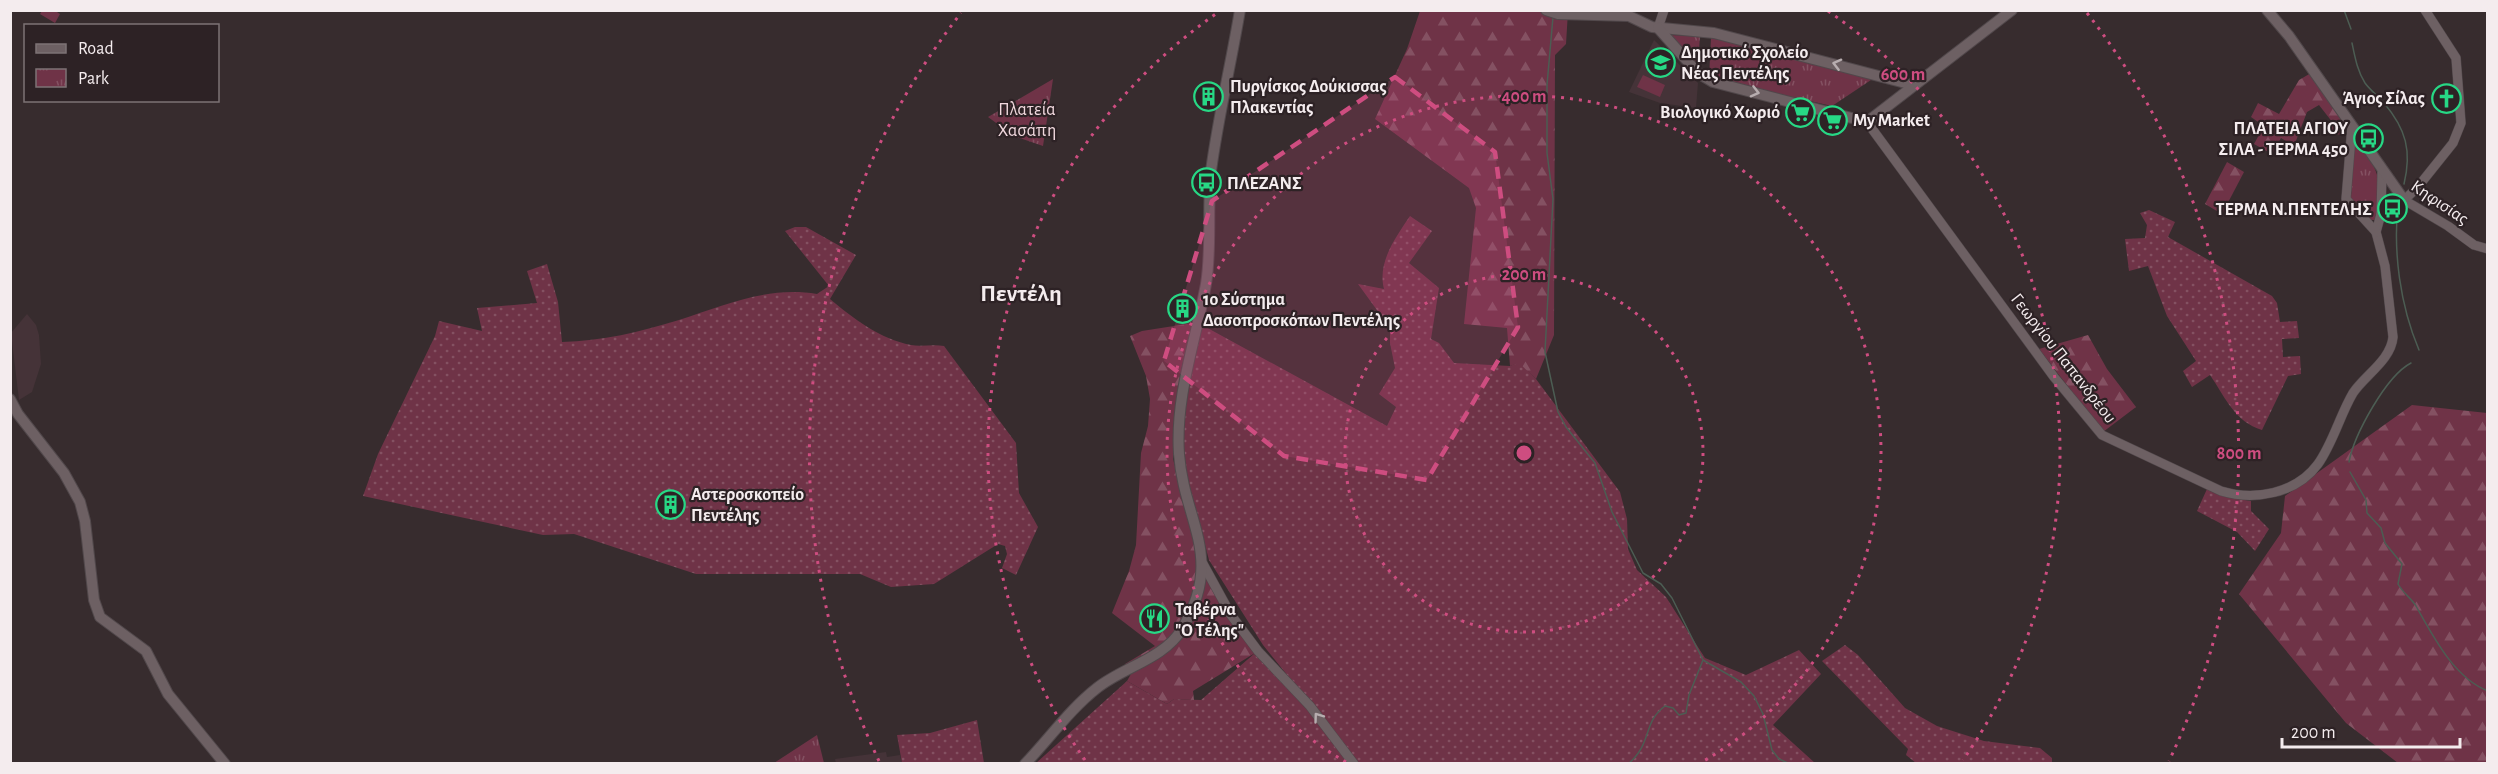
<svg xmlns="http://www.w3.org/2000/svg" width="2498" height="774" viewBox="0 0 2498 774" font-family="'Alegreya Sans',sans-serif">
<style>
.built{fill:#453338}
.grass{fill:url(#grass-dots)}
.forest{fill:url(#forest-firs)}
.park{fill:url(#park-tufts)}
.garden{fill:#6f3347}
.lines{fill:none;stroke-linecap:round;stroke-linejoin:round}
.stream{stroke:#4c5d53;stroke-width:1.5}
.tertiary-casing{stroke:#51484b;stroke-width:10}
.secondary-casing{stroke:#51484b;stroke-width:12}
.tertiary{stroke:#6d6063;stroke-width:9}
.secondary{stroke:#6d6063;stroke-width:10}
.oneway{stroke:#b7adaf}
.marked{fill:#ce4d80;fill-opacity:0.2;stroke:#ce4d80;stroke-width:4.5;stroke-dasharray:12 8;stroke-linejoin:round}
.ring{fill:none;stroke:#ce4d80;stroke-width:3;stroke-dasharray:3 6}
.labels{text-anchor:middle;stroke-width:4.5;stroke-linejoin:round;paint-order:stroke}
.poi-label{font-size:18px;font-weight:bold;fill:#f4ecee;stroke:#2d2225;text-anchor:start}
.park-label{font-size:18px;fill:#f1d8de;stroke:#2d2225}
.street-label{font-size:18px;fill:#f4ecee;stroke:#2d2225}
.district-label{font-size:24px;font-weight:bold;fill:#f4ecee;stroke:#2d2225}
.centre{fill:#ce4d80;stroke:#2d2225;stroke-width:3}
.ring-label{font-size:18px;text-anchor:middle;font-weight:bold;fill:#ce4d80;stroke:#2d2225;stroke-width:4.5;stroke-linejoin:round;paint-order:stroke}
</style>
<defs>
<pattern id="grass-dots" width="8" height="8" patternUnits="userSpaceOnUse" patternTransform="scale(1.5)"><rect width="8" height="8" fill="#6f3347"/><path d="M2 2h.1M6 6h.1" fill="none" stroke="#845162" stroke-width="1.8" stroke-linecap="round"/></pattern>
<pattern id="forest-firs" width="22" height="20" patternUnits="userSpaceOnUse" patternTransform="scale(1.5)"><rect width="22" height="20" fill="#6f3347"/><path d="M5 1l3.5 6h-7zM16 11l3.5 6h-7z" fill="#845162"/></pattern>
<pattern id="park-tufts" width="24" height="20" patternUnits="userSpaceOnUse" patternTransform="scale(1.5)"><rect width="24" height="20" fill="#6f3347"/><path d="M3 7l-1-3M5 7V3M7 7l1-3M15 17l-1-3M17 17v-4M19 17l1-3" fill="none" stroke="#845162"/></pattern>
</defs>
<rect width="100%" height="100%" fill="#372c2e"/>
<!-- built -->
<g class="built">
<polygon points="1654,40 1698,83 1696,108 1660,103 1629,92"/>
<polygon points="27,314 36,325 39,335 41,364 32,392 19,400 11,333"/>
<polygon points="886,752 887,757 900,755 902,763 836,763 835,759"/>
</g>
<!-- grass -->
<g class="grass">
<path d="M2149,210L2175,222L2168,237L2272,296L2277,303L2280,322L2297,321L2299,338L2282,339L2283,357L2300,356L2301,374L2288,376L2262,430C2235,422 2225,397 2210,375L2192,387L2183,371L2196,361L2167,316L2148,266L2129,271L2125,239L2145,238L2147,225L2140,213Z"/>
<path d="M1410,216L1432,231L1409,263L1439,288L1431,339L1439,343L1454,363L1510,366L1519,362L1536,379L1620,492L1627,519L1628,549L1637,570L1666,597L1705,658L1746,675L1799,650L1821,674L1773,725L1815,763H1358L1263,645L1209,560L1186,473C1178,425 1191,372 1202,325L1387,426L1396,407L1379,394L1395,368L1390,343V328L1358,284L1384,289C1377,262 1396,237 1410,216Z"/>
<path d="M795,227H806L856,255L830,299C854,319 880,339 911,345C921,347 933,344 944,346L1016,443L1019,493L1038,527L1016,575L1002,568L1007,554L1005,546L998,544L934,584L891,587L860,574H696L574,534L543,535L363,496L378,454L435,336L439,321L482,331L477,308L537,303L527,271L547,264L558,302L562,342C602,341 640,332 679,320C725,305 767,286 817,294L829,286L785,231Z"/>
<polygon points="2207,489 2231,498 2251,501 2251,511 2269,529 2255,551 2237,532 2197,511"/>
<polygon points="1845,645 1858,655 1905,708 1937,726 1984,741 2040,748 2052,758 2052,763 1916,763 1906,755 1908,749 1822,661"/>
<polygon points="1255,653 1309,707 1352,764 1035,764 1127,681 1167,704 1174,699 1201,700"/>
<polygon points="977,720 984,763 902,763 897,735 930,733"/>
</g>
<!-- forest -->
<g class="forest">
<polygon points="1420,11 1568,11 1566,44 1555,55 1554,335 1536,379 1519,363 1510,366 1507,328 1464,324 1476,208 1469,188 1375,119 1407,49"/>
<polygon points="2311,73 2348,124 2343,135 2328,133 2333,123 2319,105 2307,112 2294,146 2281,138 2272,154 2254,144 2264,126 2251,117 2258,103 2279,114 2299,80"/>
<polygon points="2227,162 2244,172 2222,214 2205,204"/>
<polygon points="1193,323 1181,370 1173,459 1201,563 1255,653 1193,691 1194,700 1174,699 1167,704 1127,681 1131,674 1125,664 1155,646 1112,613 1129,571 1136,545 1141,453 1148,426 1150,399 1146,376 1130,336 1142,331"/>
<polygon points="2088,335 2107,369 2136,407 2103,432 2039,349"/>
<polygon points="2412,405 2487,413 2487,763 2398,763 2346,723 2239,594 2281,533 2285,496"/>
</g>
<!-- park -->
<g class="park">
<polygon points="1669,35 1700,36 1698,65 1697,65"/>
<polygon points="1711,38 1874,78 1832,106 1709,78"/>
<polygon points="1053,79 1043,146 1014,136 988,117"/>
<path d="M2356,143L2361,144C2379,171 2384,187 2376,220H2371L2351,198L2352,148Z"/>
<polygon points="817,735 824,763 774,763"/>
</g>
<!-- garden -->
<g class="garden">
<polygon points="54,10 60,14 55,23 40,14 42,11"/>
<polygon points="1643,75 1665,85 1660,97 1637,87"/>
</g>
<g class="lines">
<!-- stream -->
<g class="stream">
<polyline points="2344,10 2351,29"/>
<polyline points="1553,17 1547,85 1547,153 1553,199 1545,352 1558,412 1566,427 1595,463 1612,512 1643,573 1661,584 1672,598 1703,660 1741,682 1754,696 1763,714 1772,750 1779,759 1790,764"/>
<path d="M2352,43C2355,57 2357,70 2365,83C2370,90 2378,96 2384,103C2406,129 2412,151 2404,184"/>
<path d="M2398,204C2393,252 2400,305 2419,350"/>
<path d="M2349,462C2354,435 2386,376 2411,363"/>
<path d="M2350,472L2366,500L2367,513L2381,528L2385,543L2402,564L2398,584C2403,593 2411,598 2416,606C2433,636 2454,678 2488,691"/>
<path d="M1628,764C1653,743 1642,723 1665,706L1673,708L1679,715L1686,713L1689,695L1703,660"/>
</g>
<defs>
<g id="tertiary">
<polyline points="2425,10 2456,58 2461,123 2453,143 2417,188 2404,200 2448,226 2474,245 2488,249"/>
<polyline points="1658,28 1664,10"/>
<path d="M1867,122L2054,377L2102,435L2221,491C2254,501 2296,494 2318,464C2333,443 2340,415 2353,393C2365,375 2391,360 2393,337L2385,266L2376,232L2381,214L2382,172"/>
<polyline points="2352,126 2346,199 2376,232"/>
<polyline points="2381,214 2389,204 2399,196"/>
<polyline points="1202,562 1231,615 1258,651 1310,706 1354,764"/>
</g>
<g id="secondary">
<polyline points="1546,10 1558,14 1629,16 1652,27 1714,33 1913,85"/>
<polyline points="2267,10 2289,36 2404,200"/>
<polyline points="1658,28 1698,73 1713,82 1867,122 2012,10"/>
<polyline points="10,399 18,414 64,473 80,502 85,521 94,600 100,617 146,651 168,694 225,764"/>
<path d="M1025,764C1049,739 1070,709 1097,688C1123,667 1164,659 1182,629C1225,557 1184,522 1179,454C1175,396 1196,340 1206,284C1212,247 1207,209 1211,171C1218,118 1231,64 1240,10"/>
</g>
</defs>
<!-- tertiary casing -->
<use href="#tertiary" class="tertiary-casing"/>
<!-- secondary casing -->
<use href="#secondary" class="secondary-casing"/>
<!-- tertiary -->
<use href="#tertiary" class="tertiary"/>
<!-- secondary -->
<use href="#secondary" class="secondary"/>
</g>
<!-- one-way arrows -->
<defs><path id="oneway-chevron" d="M-2-3.5L2.5 0L-2 3.5" fill="none" stroke-width="1.6" stroke-linecap="round" stroke-linejoin="round" transform="scale(1.5)"/></defs>
<g class="oneway">
<use href="#oneway-chevron" transform="translate(1837 64) rotate(-166)"/>
<use href="#oneway-chevron" transform="translate(1755 92) rotate(14)"/>
<use href="#oneway-chevron" transform="translate(1318 717) rotate(-126)"/>
</g>
<!-- marked area -->
<path class="marked" d="M1395,77L1495,152L1518,327L1427,480L1284,456L1164,361L1212,201Z"/>
<!-- distance rings -->
<g class="ring">
<circle cx="1524" cy="453" r="179"/>
<path d="M1346 762A357 357 0 1 1 1702 762"/>
<path d="M1085 760A536 536 0 0 1 1220 11M1828 11A536 536 0 0 1 1963 760"/>
<path d="M879 761A715 715 0 0 1 961 13M2087 13A715 715 0 0 1 2169 761"/>
</g>
<!-- icons -->
<defs>
<symbol id="school-ring" viewBox="-11 -11 22 22"><circle r="9.5" fill="#2d2225" stroke="#27d885" stroke-width="1.5"/><path d="M0-5L7-2L0 1L-7-2ZM-4 1L0 2.5L4 1V4Q0 6-4 4Z" fill="#27d885"/></symbol>
<symbol id="building-ring" viewBox="-11 -11 22 22"><circle r="9.5" fill="#2d2225" stroke="#27d885" stroke-width="1.5"/><path d="M-4-6H4V6H1V3H-1V6H-4ZM-2.5-4.3h1.7v1.8h-1.7ZM.8-4.3h1.7v1.8H.8ZM-2.5-1h1.7V.8h-1.7ZM.8-1h1.7V.8H.8Z" fill="#27d885"/></symbol>
<symbol id="church-ring" viewBox="-11 -11 22 22"><circle r="9.5" fill="#2d2225" stroke="#27d885" stroke-width="1.5"/><path d="M-1.2-6h2.4v3.5h3.3v2.4h-3.3V6h-2.4V-.1h-3.3v-2.4h3.3Z" fill="#27d885"/></symbol>
<symbol id="supermarket-ring" viewBox="-11 -11 22 22"><circle r="9.5" fill="#2d2225" stroke="#27d885" stroke-width="1.5"/><path d="M-6-5.5h2.5l.6 2H6L4.5 2H-2.5L-4.4-4H-6ZM-1.5 3.2a1.3 1.3 0 1 0 .1 0ZM3 3.2a1.3 1.3 0 1 0 .1 0Z" fill="#27d885"/></symbol>
<symbol id="bus-ring" viewBox="-11 -11 22 22"><circle r="9.5" fill="#2d2225" stroke="#27d885" stroke-width="1.5"/><path d="M-5-6H5V4H4V6H2V4H-2V6H-4V4H-5ZM-3.5-4V0h7V-4ZM-3.5 1.2v1.5H-2V1.2ZM2 1.2v1.5H3.5V1.2Z" fill="#27d885"/></symbol>
<symbol id="restaurant-ring" viewBox="-11 -11 22 22"><circle r="9.5" fill="#2d2225" stroke="#27d885" stroke-width="1.5"/><path d="M-5-6h1v4h1v-4h1v4h1v-4h1v5L-1.5 .5V6h-2V.5L-5-1ZM5-6V6H3V1.5H1.5Q1.5-4 5-6Z" fill="#27d885"/></symbol>
</defs>
<g fill-rule="evenodd">
<use href="#school-ring" x="1644" y="46" width="33" height="33"/>
<use href="#building-ring" x="1192" y="80" width="33" height="33"/>
<use href="#church-ring" x="2430" y="82" width="33" height="33"/>
<use href="#supermarket-ring" x="1784" y="96" width="33" height="33"/>
<use href="#supermarket-ring" x="1816" y="104" width="33" height="33"/>
<use href="#bus-ring" x="2352" y="122" width="33" height="33"/>
<use href="#bus-ring" x="1190" y="166" width="33" height="33"/>
<use href="#bus-ring" x="2376" y="192" width="33" height="33"/>
<use href="#building-ring" x="1166" y="292" width="33" height="33"/>
<use href="#building-ring" x="654" y="488" width="33" height="33"/>
<use href="#restaurant-ring" x="1138" y="602" width="33" height="33"/>
</g>
<g class="labels">
<!-- poi labels -->
<g class="poi-label">
<text x="1681" y="58">Δημοτικό Σχολείο<tspan x="1681" dy="21">Νέας Πεντέλης</tspan></text>
<text x="1230" y="92">Πυργίσκος Δούκισσας<tspan x="1230" dy="21">Πλακεντίας</tspan></text>
<text x="2425" y="104" text-anchor="end">Άγιος Σίλας</text>
<text x="1780" y="118" text-anchor="end">Βιολογικό Χωριό</text>
<text x="1853" y="126">My Market</text>
<text x="2348" y="134" text-anchor="end">ΠΛΑΤΕΙΑ ΑΓΙΟΥ<tspan x="2348" dy="21">ΣΙΛΑ - ΤΕΡΜΑ 450</tspan></text>
<text x="1227" y="189">ΠΛΕΖΑΝΣ</text>
<text x="2372" y="215" text-anchor="end">ΤΕΡΜΑ Ν.ΠΕΝΤΕΛΗΣ</text>
<text x="1203" y="305">1ο Σύστημα<tspan x="1203" dy="21">Δασοπροσκόπων Πεντέλης</tspan></text>
<text x="691" y="500">Αστεροσκοπείο<tspan x="691" dy="21">Πεντέλης</tspan></text>
<text x="1175" y="615">Ταβέρνα<tspan x="1175" dy="21">"Ο Τέλης"</tspan></text>
</g>
<!-- park labels -->
<g class="park-label">
<text x="1027" y="115">Πλατεία<tspan x="1027" dy="21">Χασάπη</tspan></text>
</g>
<!-- street labels -->
<g class="street-label">
<text transform="translate(2440 202) rotate(34)" y="6">Κηφισίας</text>
<text transform="translate(2064 358) rotate(52)" y="6">Γεωργίου Παπανδρέου</text>
</g>
<!-- district labels -->
<g class="district-label">
<text x="1021" y="301">Πεντέλη</text>
</g>
</g>
<circle cx="1524" cy="453" r="9" class="centre"/>
<g class="ring-label">
<text x="1903" y="80">600 m</text>
<text x="1524" y="102">400 m</text>
<text x="1524" y="280">200 m</text>
<text x="2239" y="459">800 m</text>
</g>
<!-- border -->
<rect width="2498" height="774" fill="none" stroke="#f4ecee" stroke-width="24"/>
<!-- legend -->
<rect x="24" y="24" width="195" height="78" fill="#2d2225" stroke="#7d7375" stroke-width="1.5"/>
<rect x="36" y="44" width="30" height="9" fill="#6d6063" stroke="#7d7375" stroke-width="1.5"/>
<text x="78" y="54" font-size="18" fill="#f4ecee">Road</text>
<rect x="36" y="69" width="30" height="18" fill="url(#park-tufts)" stroke="#7d7375" stroke-width="1.5"/>
<text x="78" y="84" font-size="18" fill="#f4ecee">Park</text>
<!-- scale -->
<path d="M2282 738v9h178v-9" fill="none" stroke="#f4ecee" stroke-width="3"/>
<text x="2291" y="738" font-size="18" fill="#f4ecee" stroke="#2d2225" stroke-width="4.5" paint-order="stroke">200 m</text>
</svg>
